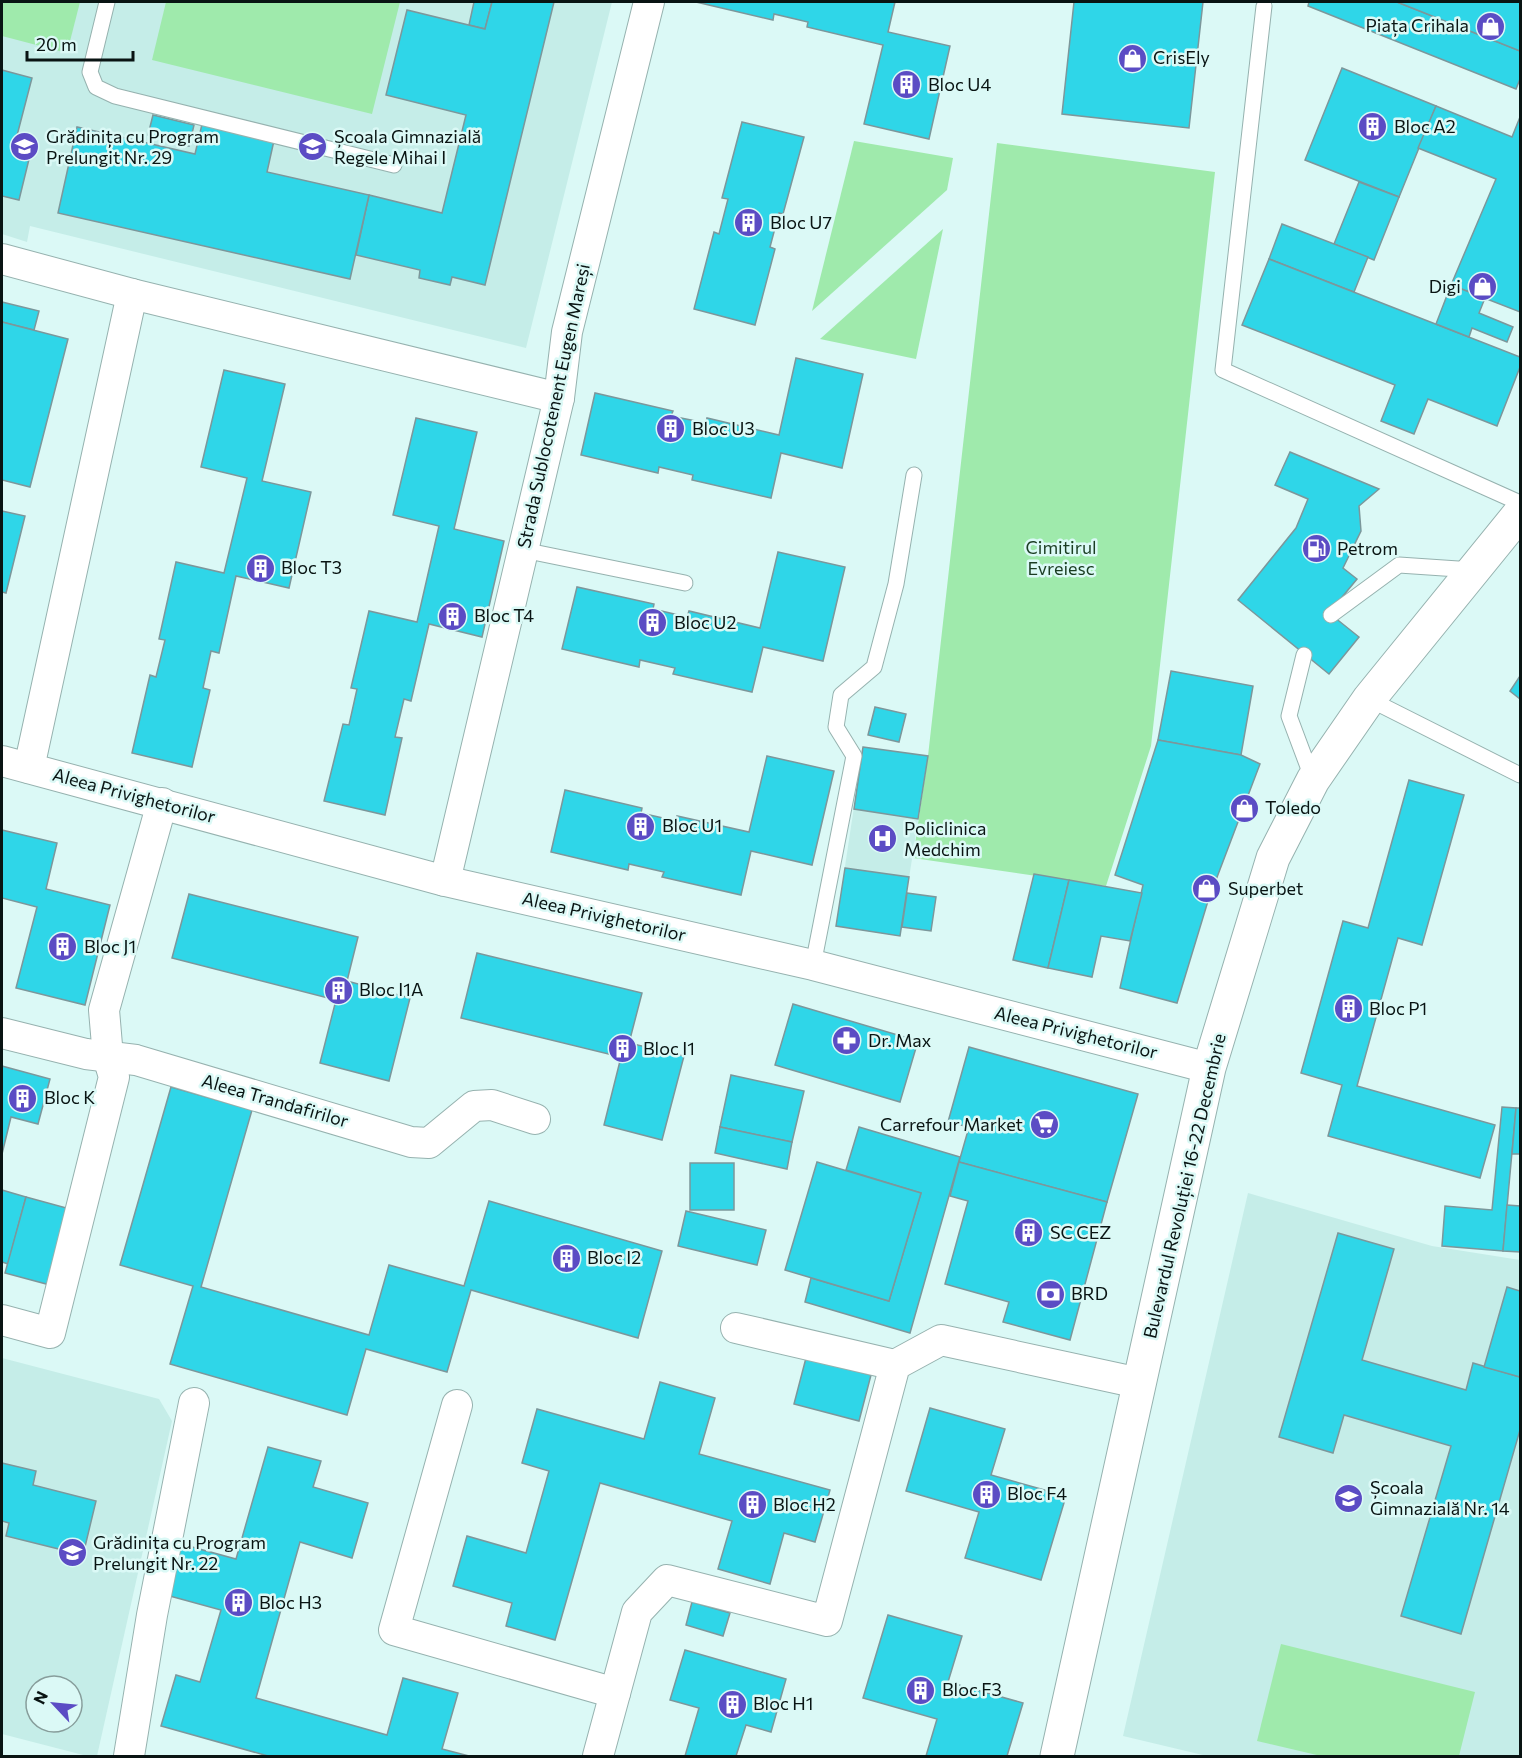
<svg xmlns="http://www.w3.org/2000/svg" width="1522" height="1758" viewBox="0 0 1522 1758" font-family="Commissioner,sans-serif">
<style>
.built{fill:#c5ede8;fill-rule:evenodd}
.green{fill:#9feaac}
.building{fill:#2fd6e8;stroke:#7c979b;stroke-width:1.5}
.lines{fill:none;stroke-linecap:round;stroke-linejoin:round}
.lane-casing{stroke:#96b2af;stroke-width:17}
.street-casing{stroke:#96b2af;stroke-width:32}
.secondary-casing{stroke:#96b2af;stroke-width:35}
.lane{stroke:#fff;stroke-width:15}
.street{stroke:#fff;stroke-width:30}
.secondary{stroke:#fff;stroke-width:33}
.labels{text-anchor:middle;stroke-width:5;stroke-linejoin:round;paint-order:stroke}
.poi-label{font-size:18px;fill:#091413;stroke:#dbf9f6;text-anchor:start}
.street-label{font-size:18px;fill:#091413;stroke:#dbf9f6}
.park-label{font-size:18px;fill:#1a3d22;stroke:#dbf9f6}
</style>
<rect width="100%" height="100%" fill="#dbf9f6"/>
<!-- built -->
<g class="built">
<polygon points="2,2 612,2 526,348 30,226 27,242 2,234"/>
<polygon points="863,747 928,756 900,936 836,926"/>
<polygon points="1248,1193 1432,1246 1520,1260 1520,1756 1207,1756 1123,1736"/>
<path d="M2,1358L159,1399L172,1421L97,1756H87L2,1734ZM36,1686H72V1722H36Z"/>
</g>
<!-- green -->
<g class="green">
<polygon points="2,2 80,2 67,53 2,36"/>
<polygon points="166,2 400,2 372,114 152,60"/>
<polygon points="854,141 953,158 947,190 812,311"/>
<polygon points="997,143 1215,172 1151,746 1106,886 913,858 928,756"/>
<polygon points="943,229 916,359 820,339"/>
<polygon points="1281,1644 1475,1692 1459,1756 1321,1756 1257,1741"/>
</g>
<!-- building -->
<g class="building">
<polygon points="474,2 492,2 485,29 469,25"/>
<polygon points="492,2 554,2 485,285 452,277 450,285 419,278 420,270 356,255 369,195 442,213 466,115 386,95 407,10 485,29"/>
<polygon points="696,2 895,2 888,32 950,46 929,139 864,124 883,45 807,27 808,22 774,14 773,20"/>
<polygon points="1074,2 1203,2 1189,128 1062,114"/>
<polygon points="1309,2 1397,2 1520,51 1520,79 1516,89 1308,6"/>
<polygon points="1397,2 1520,2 1520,51"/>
<polygon points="1342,68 1436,106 1399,197 1305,160"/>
<polygon points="2,70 32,78 14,147 31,151 19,200 2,196"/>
<polygon points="1436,106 1512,137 1520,117 1520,312 1451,285 1496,179 1418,148"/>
<polygon points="153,115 194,125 189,146 148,135"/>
<polygon points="203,120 275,136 267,172 369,195 350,279 58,213 77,127 195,154"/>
<polygon points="742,122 804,137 783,214 779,213 770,247 775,249 755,325 694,309 714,232 719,234 728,199 722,198"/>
<polygon points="1359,182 1399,197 1374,260 1334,244"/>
<polygon points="1282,224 1368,257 1354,292 1269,259"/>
<polygon points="1269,259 1520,357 1520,367 1497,426 1428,399 1414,434 1381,421 1395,385 1242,325"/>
<polygon points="1451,285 1485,298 1479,313 1513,327 1507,342 1472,328 1469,337 1436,324"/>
<polygon points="2,302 39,311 34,330 2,322"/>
<polygon points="2,322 68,339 30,487 2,480"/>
<polygon points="796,358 863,374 842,468 781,453 771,498 692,480 693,475 659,467 658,473 581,455 595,393 673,411 671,416 706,423 707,418 779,435"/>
<polygon points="224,370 285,384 262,481 311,492 289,588 236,576 219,653 211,651 203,688 210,690 192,767 132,753 150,675 156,677 165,640 159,639 176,562 224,573 247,478 201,467"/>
<polygon points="416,418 477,432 454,529 504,541 482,637 429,624 411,701 404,699 395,737 402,738 385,815 324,801 343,724 349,725 357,689 351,688 369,611 417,622 439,526 393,515"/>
<polygon points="1290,452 1379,489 1359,506 1361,531 1343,568 1357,579 1329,613 1359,637 1329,674 1238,600 1296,528 1308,499 1275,485"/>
<polygon points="2,511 25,516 6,593 2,592"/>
<polygon points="778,552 845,567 823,661 763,647 752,692 673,674 675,668 640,660 639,667 562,649 577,587 654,604 653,609 687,617 689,611 760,628"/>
<polygon points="1171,671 1253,686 1241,755 1158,740"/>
<polygon points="1520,676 1520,699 1510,691"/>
<polygon points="875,707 906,714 899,742 868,735"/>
<polygon points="1158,740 1241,755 1260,764 1208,901 1177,1003 1120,988 1143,885 1115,875"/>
<polygon points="863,747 928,756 918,819 854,809"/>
<polygon points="767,756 834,771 812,865 751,851 741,895 662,877 664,872 629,864 628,870 551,852 565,790 642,808 641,813 676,821 677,816 749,832"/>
<polygon points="1409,780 1464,795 1422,945 1398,938 1357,1086 1495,1125 1480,1178 1328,1136 1342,1085 1301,1073 1343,921 1368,928"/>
<polygon points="2,830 57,843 46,889 110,905 85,1005 16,988 37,907 2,898"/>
<polygon points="845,868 909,877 900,936 836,926"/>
<polygon points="1034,874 1069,880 1048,968 1013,960"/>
<polygon points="1069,880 1142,893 1130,941 1101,936 1092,977 1048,968"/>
<polygon points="907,893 936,897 931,931 902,927"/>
<polygon points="189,894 358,937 347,981 410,998 389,1081 320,1063 336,1000 172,958"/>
<polygon points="477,953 642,993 629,1043 684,1056 662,1140 604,1125 621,1057 461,1018"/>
<polygon points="793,1004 918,1041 900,1102 775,1065"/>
<polygon points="969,1047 1138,1094 1107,1202 959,1162 969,1127 948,1122"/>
<polygon points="2,1066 50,1079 38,1124 11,1117 2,1154"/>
<polygon points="731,1075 804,1091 792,1142 720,1127"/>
<polygon points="171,1087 252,1110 201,1287 369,1335 389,1265 464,1286 489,1201 662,1251 638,1338 471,1290 447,1372 366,1349 347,1415 170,1364 193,1286 120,1265"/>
<polygon points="1502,1107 1516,1108 1503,1251 1442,1246 1445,1206 1492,1210"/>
<polygon points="1516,1108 1520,1108 1520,1154 1512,1154"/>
<polygon points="720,1127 792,1142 787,1169 715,1153"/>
<polygon points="859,1127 960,1157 910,1333 805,1302 811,1278 889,1301 921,1193 846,1170"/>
<polygon points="817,1162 921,1193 889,1301 785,1270"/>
<polygon points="959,1162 1107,1202 1070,1340 1003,1322 1009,1302 945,1284 968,1201 950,1196"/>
<rect x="690" y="1163" width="44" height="47"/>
<polygon points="2,1190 26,1197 8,1264 2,1262"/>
<polygon points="26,1197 70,1209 50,1285 5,1273"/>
<polygon points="1507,1205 1520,1206 1520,1252 1503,1251"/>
<polygon points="686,1211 766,1230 757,1265 678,1246"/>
<polygon points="1338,1233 1394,1249 1362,1360 1466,1390 1473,1363 1520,1377 1520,1430 1461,1634 1401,1616 1451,1446 1344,1415 1333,1453 1279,1437"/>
<polygon points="1507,1287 1520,1291 1520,1377 1484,1367"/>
<polygon points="806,1358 871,1375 859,1421 794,1404"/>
<polygon points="660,1382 715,1398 699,1454 830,1490 815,1542 784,1533 770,1584 718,1569 732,1521 600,1483 555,1640 506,1626 512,1603 453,1586 467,1536 526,1553 549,1471 522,1463 537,1409 644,1439"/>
<polygon points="930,1408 1005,1429 991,1475 1066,1496 1041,1580 965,1558 979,1512 906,1491"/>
<polygon points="268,1447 321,1461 313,1487 368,1503 352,1558 300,1542 256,1698 387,1735 403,1678 458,1693 442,1749 469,1756 268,1756 161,1726 176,1675 200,1682 221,1610 166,1595 181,1544 236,1559"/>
<polygon points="2,1463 36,1471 33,1485 96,1501 83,1555 6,1536 9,1523 2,1521"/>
<polygon points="692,1602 730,1613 723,1636 686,1625"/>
<polygon points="888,1615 962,1636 948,1682 1023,1703 1007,1756 926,1756 937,1719 863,1698"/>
<polygon points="685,1650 786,1679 771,1732 746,1725 736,1756 685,1756 699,1708 670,1700"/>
</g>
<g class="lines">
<defs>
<g id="lane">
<polyline points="107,2 90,72 96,87 115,96 394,165"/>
<polyline points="1264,6 1223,370 1520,503"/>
<polyline points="523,550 685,583"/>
<polyline points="1331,615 1399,565 1473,570"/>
<polyline points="1304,655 1289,716 1313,780"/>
<polyline points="1369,699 1520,775"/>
<polyline points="813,965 854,756 836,727 841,695 874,667 896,584 914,475"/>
</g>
<g id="street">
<polyline points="2,259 132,294"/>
<polyline points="2,761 445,881 813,965 1209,1068"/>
<polyline points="29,768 132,294 559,398"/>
<polyline points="445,881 559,398 567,332 649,2"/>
<polyline points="2,1033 86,1054 136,1060 411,1142 429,1143 474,1106 492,1105 535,1119"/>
<polyline points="2,1320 50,1333 114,1077 108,1057 104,1010 162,803"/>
<polyline points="736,1328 895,1365"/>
<polyline points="457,1405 394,1630 615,1693"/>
<polyline points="129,1756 152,1615 194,1403"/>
<polyline points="598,1756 637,1612 667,1580 827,1621 895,1365 941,1340 1139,1383"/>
</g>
<polyline id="secondary" points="1057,1756 1209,1068 1273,858 1313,780 1369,699 1520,513"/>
</defs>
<!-- lane casing -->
<use href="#lane" class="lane-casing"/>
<!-- street casing -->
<use href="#street" class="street-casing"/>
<!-- secondary casing -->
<use href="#secondary" class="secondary-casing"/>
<!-- lane -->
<use href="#lane" class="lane"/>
<!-- street -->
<use href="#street" class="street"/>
<!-- secondary -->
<use href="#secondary" class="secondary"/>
</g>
<!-- icons -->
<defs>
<symbol id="shop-disc" viewBox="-11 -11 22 22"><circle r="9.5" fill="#5b4cc4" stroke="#dbf9f6"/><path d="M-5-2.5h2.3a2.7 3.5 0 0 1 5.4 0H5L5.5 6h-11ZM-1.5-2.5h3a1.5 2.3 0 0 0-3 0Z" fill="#fff"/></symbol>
<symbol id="building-disc" viewBox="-11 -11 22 22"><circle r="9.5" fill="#5b4cc4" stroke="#dbf9f6"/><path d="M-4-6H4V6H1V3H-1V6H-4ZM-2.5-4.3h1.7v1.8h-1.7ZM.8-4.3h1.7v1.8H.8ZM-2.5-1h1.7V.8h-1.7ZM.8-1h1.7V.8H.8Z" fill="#fff"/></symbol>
<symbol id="school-disc" viewBox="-11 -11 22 22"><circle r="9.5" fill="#5b4cc4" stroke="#dbf9f6"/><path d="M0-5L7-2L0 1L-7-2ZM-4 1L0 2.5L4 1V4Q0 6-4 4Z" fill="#fff"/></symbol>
<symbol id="fuel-disc" viewBox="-11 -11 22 22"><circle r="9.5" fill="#5b4cc4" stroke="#dbf9f6"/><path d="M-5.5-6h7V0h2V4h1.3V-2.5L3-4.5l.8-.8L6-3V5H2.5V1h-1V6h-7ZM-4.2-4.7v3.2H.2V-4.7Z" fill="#fff"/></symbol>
<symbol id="hospital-disc" viewBox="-11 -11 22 22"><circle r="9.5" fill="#5b4cc4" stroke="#dbf9f6"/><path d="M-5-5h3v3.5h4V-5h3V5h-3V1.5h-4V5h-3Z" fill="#fff"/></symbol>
<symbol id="pharmacy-disc" viewBox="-11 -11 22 22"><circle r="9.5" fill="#5b4cc4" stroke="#dbf9f6"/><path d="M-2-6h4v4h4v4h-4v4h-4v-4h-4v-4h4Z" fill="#fff"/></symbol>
<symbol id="supermarket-disc" viewBox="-11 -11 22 22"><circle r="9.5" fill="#5b4cc4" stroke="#dbf9f6"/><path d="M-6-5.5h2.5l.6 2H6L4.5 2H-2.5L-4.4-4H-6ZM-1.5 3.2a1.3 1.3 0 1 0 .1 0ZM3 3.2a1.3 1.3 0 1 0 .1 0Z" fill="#fff"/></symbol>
<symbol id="bank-disc" viewBox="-11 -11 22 22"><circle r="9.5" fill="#5b4cc4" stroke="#dbf9f6"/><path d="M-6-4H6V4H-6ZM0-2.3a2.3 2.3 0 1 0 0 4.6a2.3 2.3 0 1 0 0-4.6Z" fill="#fff"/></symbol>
</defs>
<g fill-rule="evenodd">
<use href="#shop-disc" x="1474" y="10" width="33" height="33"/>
<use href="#shop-disc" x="1116" y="42" width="33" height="33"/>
<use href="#building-disc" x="890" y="68" width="33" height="33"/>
<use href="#building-disc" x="1356" y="110" width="33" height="33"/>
<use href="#school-disc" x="8" y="130" width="33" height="33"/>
<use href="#school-disc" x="296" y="130" width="33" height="33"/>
<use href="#building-disc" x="732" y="206" width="33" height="33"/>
<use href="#shop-disc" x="1466" y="270" width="33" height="33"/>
<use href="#building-disc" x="654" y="412" width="33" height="33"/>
<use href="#fuel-disc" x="1300" y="532" width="33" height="33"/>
<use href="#building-disc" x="244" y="552" width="33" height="33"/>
<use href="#building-disc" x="436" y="600" width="33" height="33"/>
<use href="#building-disc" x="636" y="606" width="33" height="33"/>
<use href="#shop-disc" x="1228" y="792" width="33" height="33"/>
<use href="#building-disc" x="624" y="810" width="33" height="33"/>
<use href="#hospital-disc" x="866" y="822" width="33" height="33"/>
<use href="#shop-disc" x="1190" y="872" width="33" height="33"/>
<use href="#building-disc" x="46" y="930" width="33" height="33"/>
<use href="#building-disc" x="322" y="974" width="33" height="33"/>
<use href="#building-disc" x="1332" y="992" width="33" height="33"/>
<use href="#pharmacy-disc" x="830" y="1024" width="33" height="33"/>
<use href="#building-disc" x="606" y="1032" width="33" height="33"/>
<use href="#building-disc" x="6" y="1082" width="33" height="33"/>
<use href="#supermarket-disc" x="1028" y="1108" width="33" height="33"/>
<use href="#building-disc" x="1012" y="1216" width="33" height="33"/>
<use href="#building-disc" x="550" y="1242" width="33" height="33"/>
<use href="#bank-disc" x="1034" y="1278" width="33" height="33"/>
<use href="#building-disc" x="970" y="1478" width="33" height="33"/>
<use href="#school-disc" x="1332" y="1482" width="33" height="33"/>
<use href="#building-disc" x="736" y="1488" width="33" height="33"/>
<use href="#school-disc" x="56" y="1536" width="33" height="33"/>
<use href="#building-disc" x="222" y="1586" width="33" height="33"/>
<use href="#building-disc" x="904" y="1674" width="33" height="33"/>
<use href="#building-disc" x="716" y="1688" width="33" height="33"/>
</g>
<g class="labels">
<!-- poi labels -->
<g class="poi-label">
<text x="1469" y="32" text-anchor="end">Piața Crihala</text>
<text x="1153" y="64">CrisEly</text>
<text x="928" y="91">Bloc U4</text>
<text x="1394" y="133">Bloc A2</text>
<text x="46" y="143">Grădinița cu Program<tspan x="46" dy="21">Prelungit Nr. 29</tspan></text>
<text x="334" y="143">Școala Gimnazială<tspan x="334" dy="21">Regele Mihai I</tspan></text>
<text x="770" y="229">Bloc U7</text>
<text x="1461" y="293" text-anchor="end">Digi</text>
<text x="692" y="435">Bloc U3</text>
<text x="1337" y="555">Petrom</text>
<text x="281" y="574">Bloc T3</text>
<text x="474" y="622">Bloc T4</text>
<text x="674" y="629">Bloc U2</text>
<text x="1265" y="814">Toledo</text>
<text x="662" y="832">Bloc U1</text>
<text x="904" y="835">Policlinica<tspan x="904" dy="21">Medchim</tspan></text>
<text x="1228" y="895">Superbet</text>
<text x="84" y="953">Bloc J1</text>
<text x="359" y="996">Bloc I1A</text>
<text x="1369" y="1015">Bloc P1</text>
<text x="868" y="1047">Dr. Max</text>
<text x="643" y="1055">Bloc I1</text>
<text x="44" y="1104">Bloc K</text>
<text x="1023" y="1131" text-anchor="end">Carrefour Market</text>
<text x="1050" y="1239">SC CEZ</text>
<text x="587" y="1264">Bloc I2</text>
<text x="1071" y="1300">BRD</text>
<text x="1370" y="1494">Școala<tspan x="1370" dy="21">Gimnazială Nr. 14</tspan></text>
<text x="1007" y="1500">Bloc F4</text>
<text x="773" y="1511">Bloc H2</text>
<text x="93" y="1549">Grădinița cu Program<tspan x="93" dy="21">Prelungit Nr. 22</tspan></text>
<text x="259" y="1609">Bloc H3</text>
<text x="942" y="1696">Bloc F3</text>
<text x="753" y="1710">Bloc H1</text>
</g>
<!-- street labels -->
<g class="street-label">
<text transform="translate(554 406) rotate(-78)" y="6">Strada Sublocotenent Eugen Mareși</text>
<text transform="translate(134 796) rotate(15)" y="6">Aleea Privighetorilor</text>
<text transform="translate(604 917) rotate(13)" y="6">Aleea Privighetorilor</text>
<text transform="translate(1076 1033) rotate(14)" y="6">Aleea Privighetorilor</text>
<text transform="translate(275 1101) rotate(16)" y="6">Aleea Trandafirilor</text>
<text transform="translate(1185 1186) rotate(-77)" y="6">Bulevardul Revoluției 16-22 Decembrie</text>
</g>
<!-- park labels -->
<g class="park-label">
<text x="1061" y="554">Cimitirul<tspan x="1061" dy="21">Evreiesc</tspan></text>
</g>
</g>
<!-- border -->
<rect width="1522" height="1758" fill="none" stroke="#091413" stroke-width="6"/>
<!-- north arrow -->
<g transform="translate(54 1704) rotate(296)"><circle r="28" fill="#dbf9f6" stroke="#879d9b" stroke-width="1.5"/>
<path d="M0-4.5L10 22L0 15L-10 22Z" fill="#5b4cc4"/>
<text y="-9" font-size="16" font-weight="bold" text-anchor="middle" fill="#091413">N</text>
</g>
<!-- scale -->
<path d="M27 51v9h106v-9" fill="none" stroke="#091413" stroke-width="3"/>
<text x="36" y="51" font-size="18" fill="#091413" stroke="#dbf9f6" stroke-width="4.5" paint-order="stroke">20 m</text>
</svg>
